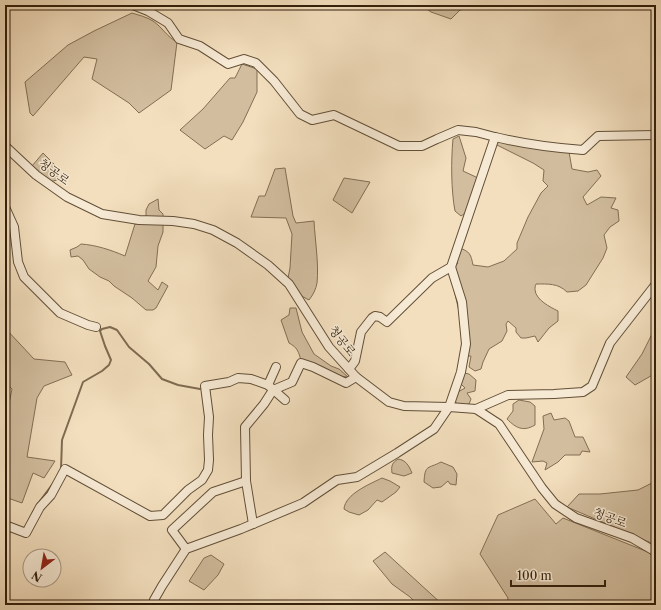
<svg xmlns="http://www.w3.org/2000/svg" width="661" height="610" viewBox="0 0 661 610" font-family="'Libre Caslon Text','Noto Serif KR',serif">
<style>
.green{fill:#d2be9f;stroke:#826e54}
.lines{fill:none;stroke-linecap:round;stroke-linejoin:round}
.stream{stroke:#7e6b51;stroke-width:2}
.minor-casing{stroke:#624f37;stroke-width:10}
.minor{stroke:#f7ead5;stroke-width:8}
.labels{text-anchor:middle;stroke-width:3;stroke-linejoin:round;paint-order:stroke}
.street-label{font-size:12px;fill:#311f0a;stroke:#f7ead5}
</style>
<rect width="100%" height="100%" fill="#f3dfbe"/>
<filter id="stains"><feTurbulence type="fractalNoise" baseFrequency=".005" numOctaves="4"/><feColorMatrix values="0 0 0 0 .2 0 0 0 0 .09 0 0 0 0 .02 0 0 0 .5 -.17"/></filter>
<radialGradient id="worn" r=".72"><stop offset=".6" stop-color="#630" stop-opacity="0"/><stop offset="1" stop-color="#630" stop-opacity=".3"/></radialGradient>
<!-- green -->
<g class="green">
<polygon points="421,5 490,5 460,10 451,19 431,12"/>
<path d="M132,13C138,15 147,17 153,21C162,27 167,37 177,42L171,90L139,113L129,103L92,79L97,59L84,57L33,116L30,113L25,82L68,45L94,31Z"/>
<polygon points="242,64 257,69 257,92 243,122 232,140 224,136 205,149 180,130 203,109 230,78 235,78"/>
<path d="M459,136L466,158L463,171L478,178L468,211L461,216L455,211C451,190 451,160 453,139Z"/>
<path d="M497,140L569,152L572,169L588,172L597,170L601,176L583,197L587,205L601,197L616,198L611,208L618,210L619,221L610,227L604,235L607,248L603,258L586,285L578,291L567,292C558,283 548,284 536,284C535,286 535,288 535,290C536,300 550,307 558,311V321L549,328L538,342L535,336L526,338H521L516,332V328L508,321L506,324L507,331L502,341L489,349L483,362L481,369L475,371L469,367L471,356H465L460,316L450,272L458,263L455,261L459,248C470,251 471,255 473,265L488,267L504,261L517,249V243L528,217L541,193L548,186L543,181L544,170L533,163L495,144Z"/>
<polygon points="43,153 58,168 57,180 43,184 34,179 31,174 32,166"/>
<path d="M285,168L293,216L296,223L314,221C315,240 319,264 317,283C316,289 313,295 309,300C301,296 293,291 292,281L288,278L290,268L292,234L286,218L251,217L259,196H265L275,169Z"/>
<polygon points="344,178 370,182 352,213 333,200"/>
<path d="M158,199L159,210L163,214V232L158,246L156,267L148,281L158,290L162,282L168,286L156,308L153,310H146L132,298L114,286L109,281L100,277L89,269L83,260L78,256L71,257L70,250L77,247L81,244C96,245 111,250 125,256L135,224L146,223V210L149,204Z"/>
<path d="M290,308H296L302,332L314,354L331,366L339,369L348,377L338,376L301,361C299,352 297,347 289,343L281,320L289,315Z"/>
<polygon points="5,328 34,359 65,362 72,375 44,386 37,398 27,457 55,461 44,478 33,473 22,503 5,497 5,423 12,389 5,382"/>
<polygon points="654,330 656,330 656,373 635,385 626,377 642,354"/>
<polygon points="464,373 469,374 476,380 475,391 467,393 471,399 469,404 459,406 454,400 458,392 465,388 460,383"/>
<path d="M519,400L530,402L535,406V425C523,432 516,428 507,419L513,411V404Z"/>
<polygon points="551,413 554,420 565,418 569,421 575,437 583,437 590,452 582,451 580,455 565,455 558,462 545,470 547,463 543,461 532,462 544,429 543,416"/>
<path d="M398,459C406,460 409,466 412,473L404,476L392,473C391,466 392,463 398,459Z"/>
<path d="M441,462L453,467L457,474L456,485L450,484L448,481L441,487L433,488L424,482C425,464 428,469 441,462Z"/>
<path d="M382,478L390,481L400,487L396,492L382,502L377,500L368,510L359,515L349,512L344,509C345,494 370,484 382,478Z"/>
<polygon points="656,481 656,547 649,542 567,507 579,494 600,494 638,490"/>
<polygon points="535,499 556,524 563,518 648,552 656,558 656,605 507,605 508,598 480,554 498,515"/>
<polygon points="385,552 443,605 418,605 410,597 392,584 373,561"/>
<polygon points="211,555 224,564 218,575 204,590 189,581 204,558"/>
</g>
<g class="lines">
<!-- stream -->
<g class="stream">
<polyline points="61,469 62,440 83,382 102,371 109,365 111,360 105,346 100,331 102,329 110,327 117,330 129,347 149,364 162,379 178,385 200,389"/>
<polyline points="40,501 54,482"/>
</g>
<defs>
<g id="minor">
<polyline points="133,5 148,11 168,23 179,39 200,46 228,64 244,59 256,63 274,81 300,114 312,120 334,115 399,146 422,146 437,139 458,130 476,132 495,137 451,267 432,278 387,322 380,317 375,316 372,318 361,332 355,361 349,369"/>
<path d="M495,137C524,144 554,148 583,150L598,136L656,135"/>
<polyline points="5,146 36,175 67,197 102,214 139,220 173,221 194,224 213,230 237,243 268,265 289,284 329,347 356,377 389,402 404,406 449,407 476,409 499,424 542,488 555,504 576,518 632,538 656,552"/>
<polyline points="5,207 14,227 18,262 24,277 60,313 88,325 96,327"/>
<polyline points="276,367 268,385 285,400"/>
<polyline points="476,409 508,395 554,394 583,392 592,386 610,343 656,284"/>
<polyline points="253,524 246,481 245,427 264,404 273,390 292,382 301,363 313,367 346,383 356,377"/>
<polyline points="5,525 26,533 40,507 51,495 65,469 150,516 163,515 188,490 202,480 208,470 209,460 208,435 209,417 205,386 229,382 238,378 251,379 268,385"/>
<polyline points="186,549 172,530 213,492 246,481"/>
<polyline points="153,605 154,600 162,586 186,549 241,529 303,503 337,480 357,477 397,453 434,429 449,407 461,372 466,344 462,302 451,267"/>
</g>
</defs>
<!-- minor casing -->
<use href="#minor" class="minor-casing"/>
<!-- minor -->
<use href="#minor" class="minor"/>
</g>
<g class="labels">
<!-- street labels -->
<g class="street-label">
<text transform="translate(54 172) rotate(36)" y="4">청공로</text>
<text transform="translate(342 341) rotate(52)" y="4">청공로</text>
<text transform="translate(610 518) rotate(20)" y="4">청공로</text>
</g>
</g>
<!-- margin -->
<rect width="661" height="610" fill="none" stroke="#f3dfbe" stroke-width="20"/>
<rect x="6" y="6" width="649" height="598" fill="none" stroke="#311f0a" stroke-width="2"/>
<rect x="10" y="10" width="641" height="590" fill="none" stroke="#311f0a"/>
<!-- north arrow -->
<g transform="translate(42 568) rotate(211)"><circle r="19" fill="#f7ead5" stroke="#a89984"/>
<path d="M0-3L7 15L0 10L-7 15Z" fill="#8f2418"/>
<text y="-6" font-size="11" font-weight="bold" text-anchor="middle" fill="#311f0a">N</text>
</g>
<!-- scale -->
<path d="M511 580v6h94v-6" fill="none" stroke="#311f0a" stroke-width="2"/>
<text x="517" y="580" font-size="12" fill="#311f0a" stroke="#f7ead5" stroke-width="3" paint-order="stroke">100 m</text>
<rect width="100%" height="100%" filter="url(#stains)"/>
<rect width="100%" height="100%" fill="url(#worn)"/>
</svg>
